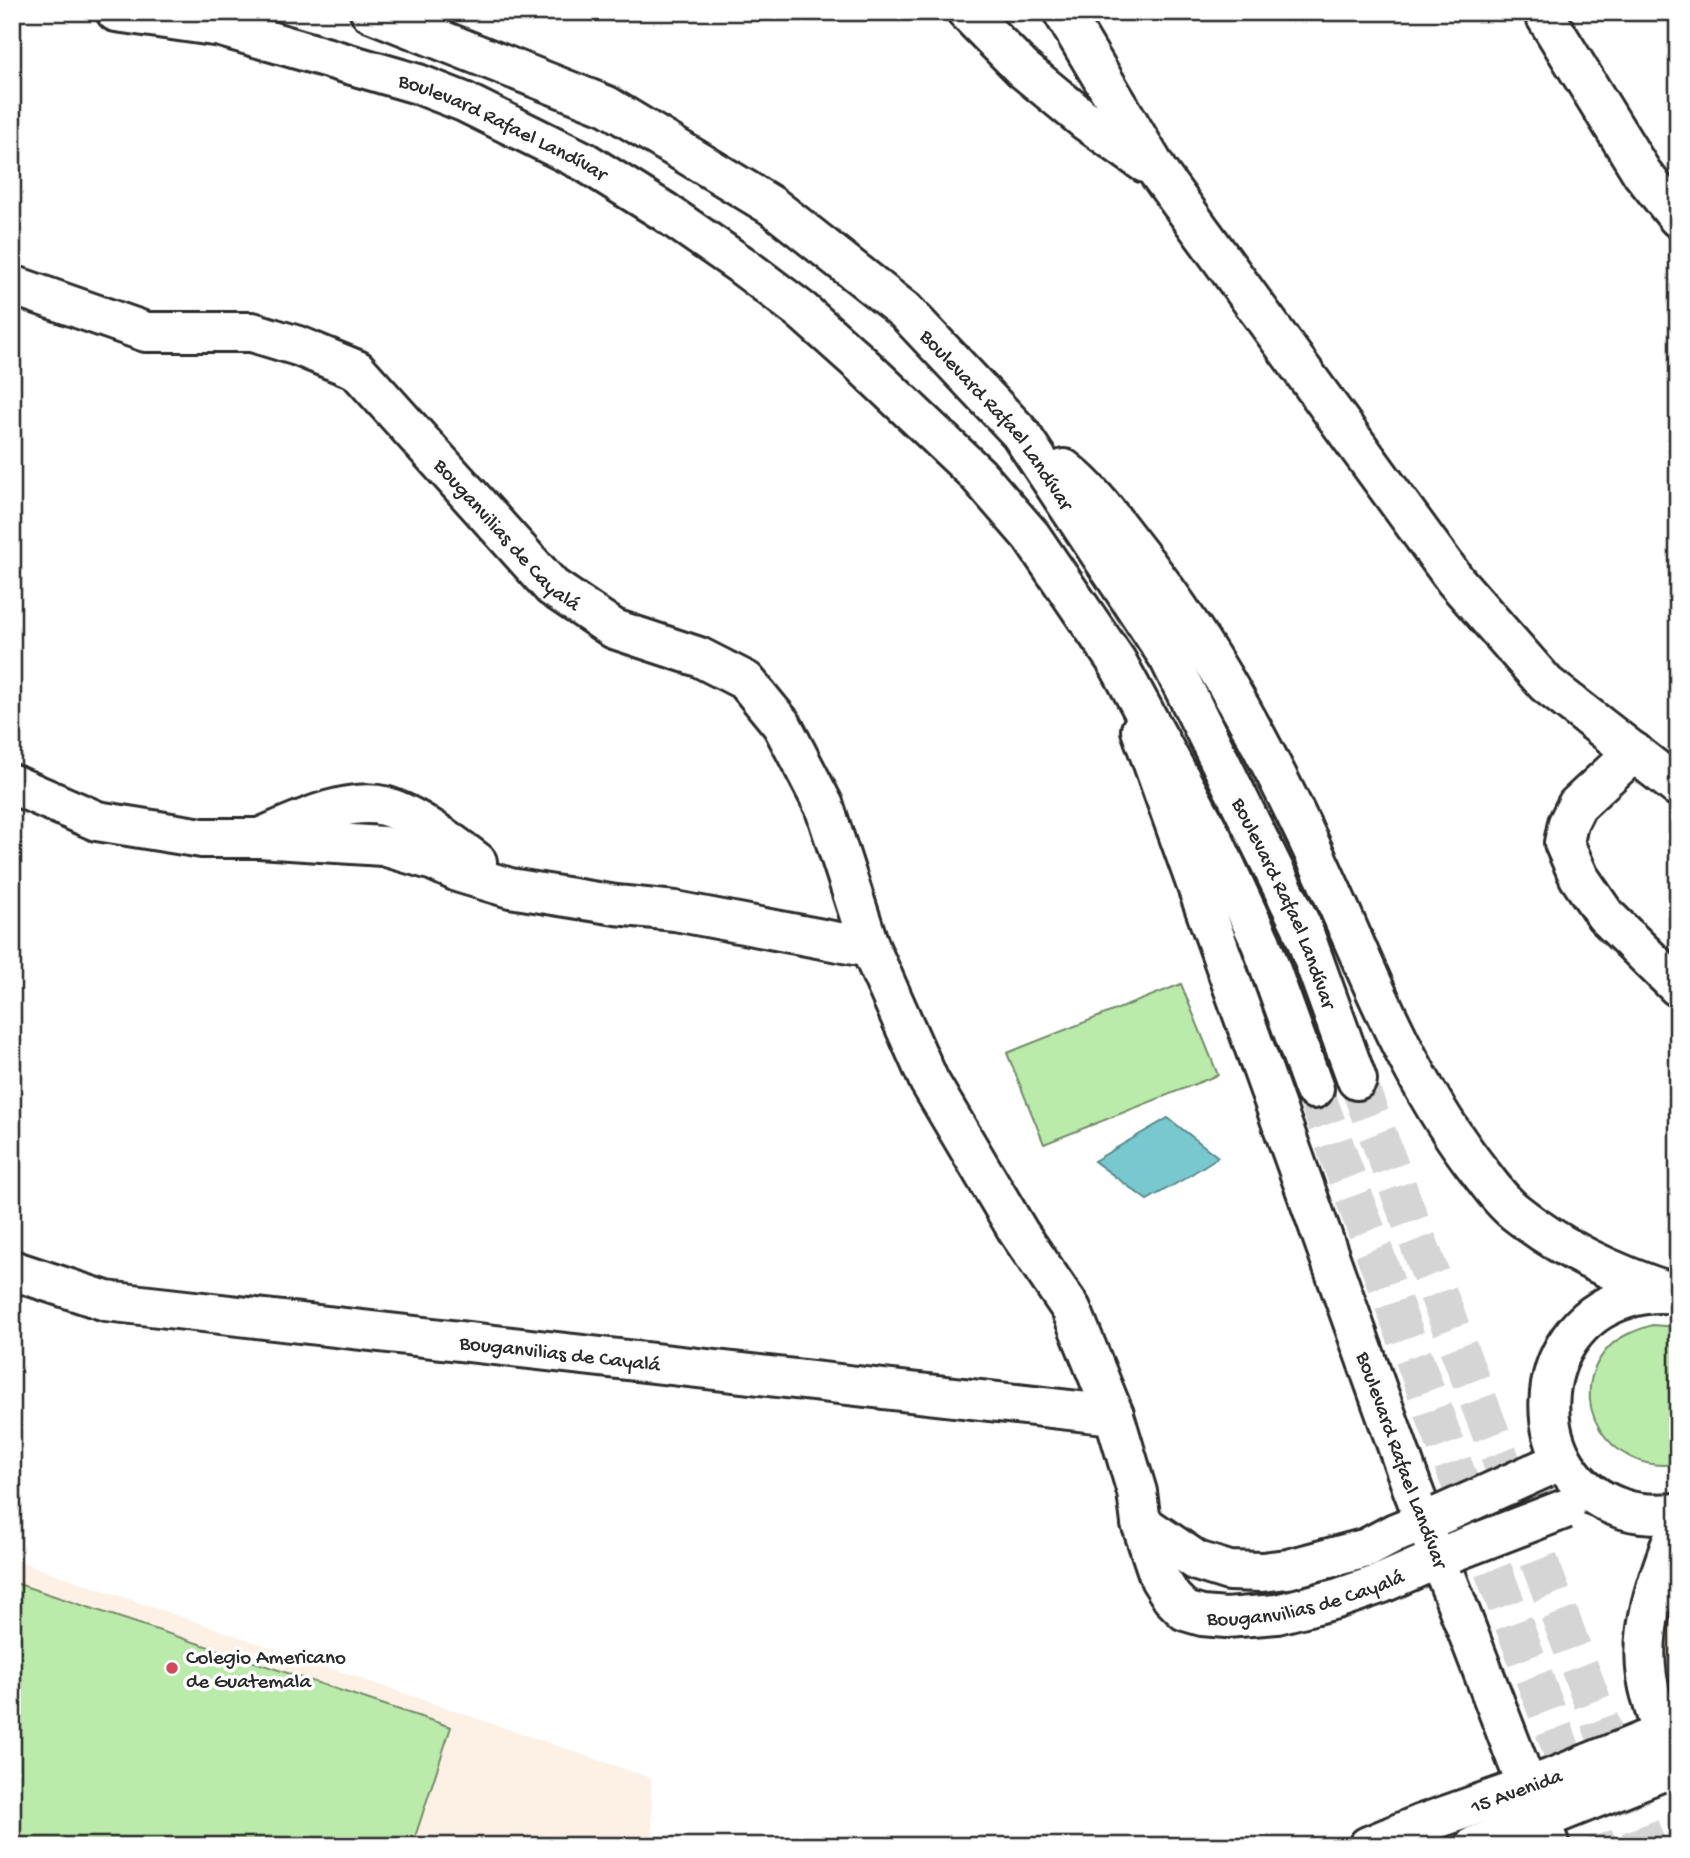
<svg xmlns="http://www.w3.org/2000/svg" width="1690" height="1858" viewBox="0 0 1690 1858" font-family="'Gochi Hand',sans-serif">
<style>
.built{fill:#fdf0e5}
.green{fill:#baebaa;stroke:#728b6a;stroke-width:2}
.water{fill:#78c9cf;stroke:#598a8d;stroke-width:2}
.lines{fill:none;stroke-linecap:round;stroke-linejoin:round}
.major-tunnel{stroke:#d5d5d5;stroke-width:38;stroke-dasharray:38 19;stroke-linecap:butt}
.minor-casing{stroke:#2b2b2b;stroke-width:44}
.major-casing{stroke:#2b2b2b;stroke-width:44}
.minor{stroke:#fff;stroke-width:38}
.major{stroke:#fff;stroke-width:38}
.minor-bridge-casing{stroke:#2b2b2b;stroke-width:44;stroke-linecap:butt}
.minor-bridge{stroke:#fff;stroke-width:38}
.poi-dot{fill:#d1495b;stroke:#fff;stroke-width:2.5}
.labels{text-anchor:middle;stroke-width:7;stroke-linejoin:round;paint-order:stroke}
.street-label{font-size:21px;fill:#2b2b2b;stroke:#fff}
.poi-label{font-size:21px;fill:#2b2b2b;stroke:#fff;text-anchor:start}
</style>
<rect width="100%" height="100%" fill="#fff"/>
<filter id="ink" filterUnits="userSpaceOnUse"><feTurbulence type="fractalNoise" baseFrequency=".0143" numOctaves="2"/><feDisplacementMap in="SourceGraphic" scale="14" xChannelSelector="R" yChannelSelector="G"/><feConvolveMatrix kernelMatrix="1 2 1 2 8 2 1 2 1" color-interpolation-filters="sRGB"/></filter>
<g filter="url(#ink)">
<!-- built -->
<g class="built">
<polygon points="12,1559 651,1778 653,1846 12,1846"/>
<polygon points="1678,1590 1678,1758 1657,1704 1673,1597"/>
</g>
<!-- green -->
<g class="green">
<polygon points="1181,984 1218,1075 1044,1144 1007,1053"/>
<path d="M1652,1325L1678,1327V1464C1609,1475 1561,1398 1609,1347C1621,1335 1637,1330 1652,1325Z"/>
<polygon points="12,1582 451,1727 412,1846 12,1846"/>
</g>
<!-- water -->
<polygon class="water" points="1168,1118 1218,1157 1184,1179 1147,1200 1094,1161"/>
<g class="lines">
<!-- major-tunnel -->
<g class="major-tunnel">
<polyline points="1357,1080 1647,1846"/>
<polyline points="1314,1089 1454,1467 1598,1846"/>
</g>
<defs>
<g id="minor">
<polyline points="967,12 1023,69 1086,121 1145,163"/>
<polyline points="1063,12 1158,172 1455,580 1546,684 1678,787"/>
<polyline points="1543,12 1642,173 1678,218"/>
<path id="s1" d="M12,285L146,332H252L298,346L357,370L552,587L614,629L699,657L746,681L782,725L824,806L870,948L929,1081L1019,1233L1071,1309L1114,1415L1137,1492L1141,1523L1160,1579L1172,1598L1185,1611L1202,1616L1226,1618L1277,1614L1336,1599L1380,1584L1453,1552"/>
<path id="s2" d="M1141,730L1413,1490L1550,1846"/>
<polyline points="1634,752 1577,805 1568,823 1564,843 1579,877 1605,915 1678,987"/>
<polyline points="12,784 97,821 202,838 259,838 383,846 434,861 460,873 510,888 616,905 675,911 870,948"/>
<path d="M264,836C297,822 348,797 384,806C415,815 452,843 477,862"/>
<path id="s3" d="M12,1270L106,1301L1114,1415"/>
<path d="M1678,1295C1661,1291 1641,1294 1625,1299C1528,1329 1522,1474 1620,1508C1639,1515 1658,1514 1678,1513"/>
<polyline points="1141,1523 1197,1561 1229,1571 1262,1572 1288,1569 1367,1548 1395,1533 1440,1515"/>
<polyline points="1368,1846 1419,1825 1547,1780"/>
<polyline points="1475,1846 1558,1813"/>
</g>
<g id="major">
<path id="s4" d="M116,12L221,27L418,84L464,102L585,162L665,212L740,264L802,311L859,362L978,475L1031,536L1117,662L1214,841L1261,943L1314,1089"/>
<path id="s5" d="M370,12L607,106L772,206L905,311L1020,433L1169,658L1301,925L1357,1080"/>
<path d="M1064,469C1091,490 1110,517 1131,544C1226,663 1293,801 1353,940C1388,1021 1425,1102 1480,1172C1490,1185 1501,1201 1515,1212C1562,1250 1616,1275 1674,1293"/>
<path d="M1678,1525C1660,1574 1639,1623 1647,1677C1652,1709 1666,1740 1678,1770"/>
</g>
</defs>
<!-- minor casing -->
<use href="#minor" class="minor-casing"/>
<!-- major casing -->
<use href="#major" class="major-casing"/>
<!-- minor -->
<use href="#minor" class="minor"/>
<!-- major -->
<use href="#major" class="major"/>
<defs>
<g id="minor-bridge">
<polyline points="1440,1515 1545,1468"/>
<polyline points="1453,1552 1565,1509"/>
<polyline points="1547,1780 1644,1741"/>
<polyline points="1558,1813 1658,1773"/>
</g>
</defs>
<!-- minor-bridge casing -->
<use href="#minor-bridge" class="minor-bridge-casing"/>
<!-- minor-bridge -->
<use href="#minor-bridge" class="minor-bridge"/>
</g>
</g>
<!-- markers -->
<circle class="poi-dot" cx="172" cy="1668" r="7"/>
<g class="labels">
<!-- street labels -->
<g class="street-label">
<text dy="7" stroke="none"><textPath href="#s4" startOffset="406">Boulevard Rafael Landívar</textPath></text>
<text dy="7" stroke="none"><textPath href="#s5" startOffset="760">Boulevard Rafael Landívar</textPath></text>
<text dy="7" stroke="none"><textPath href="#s1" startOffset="583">Bouganvilias de Cayalá</textPath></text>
<text dy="7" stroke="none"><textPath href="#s5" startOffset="1326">Boulevard Rafael Landívar</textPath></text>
<text dy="7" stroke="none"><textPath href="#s3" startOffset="556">Bouganvilias de Cayalá</textPath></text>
<text dy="7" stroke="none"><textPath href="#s2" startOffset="775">Boulevard Rafael Landívar</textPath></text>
<text dy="7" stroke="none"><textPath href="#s1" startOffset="2030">Bouganvilias de Cayalá</textPath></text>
<text transform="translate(1516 1790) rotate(-20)" y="7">15 Avenida</text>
</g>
<!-- poi labels -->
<g class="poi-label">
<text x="186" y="1663">Colegio Americano<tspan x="186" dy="24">de Guatemala</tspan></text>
</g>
</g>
<!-- margin -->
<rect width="1690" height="1858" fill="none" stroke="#fff" stroke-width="42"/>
<rect x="21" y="21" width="1648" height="1816" fill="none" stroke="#2b2b2b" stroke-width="2.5" filter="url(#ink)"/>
</svg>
